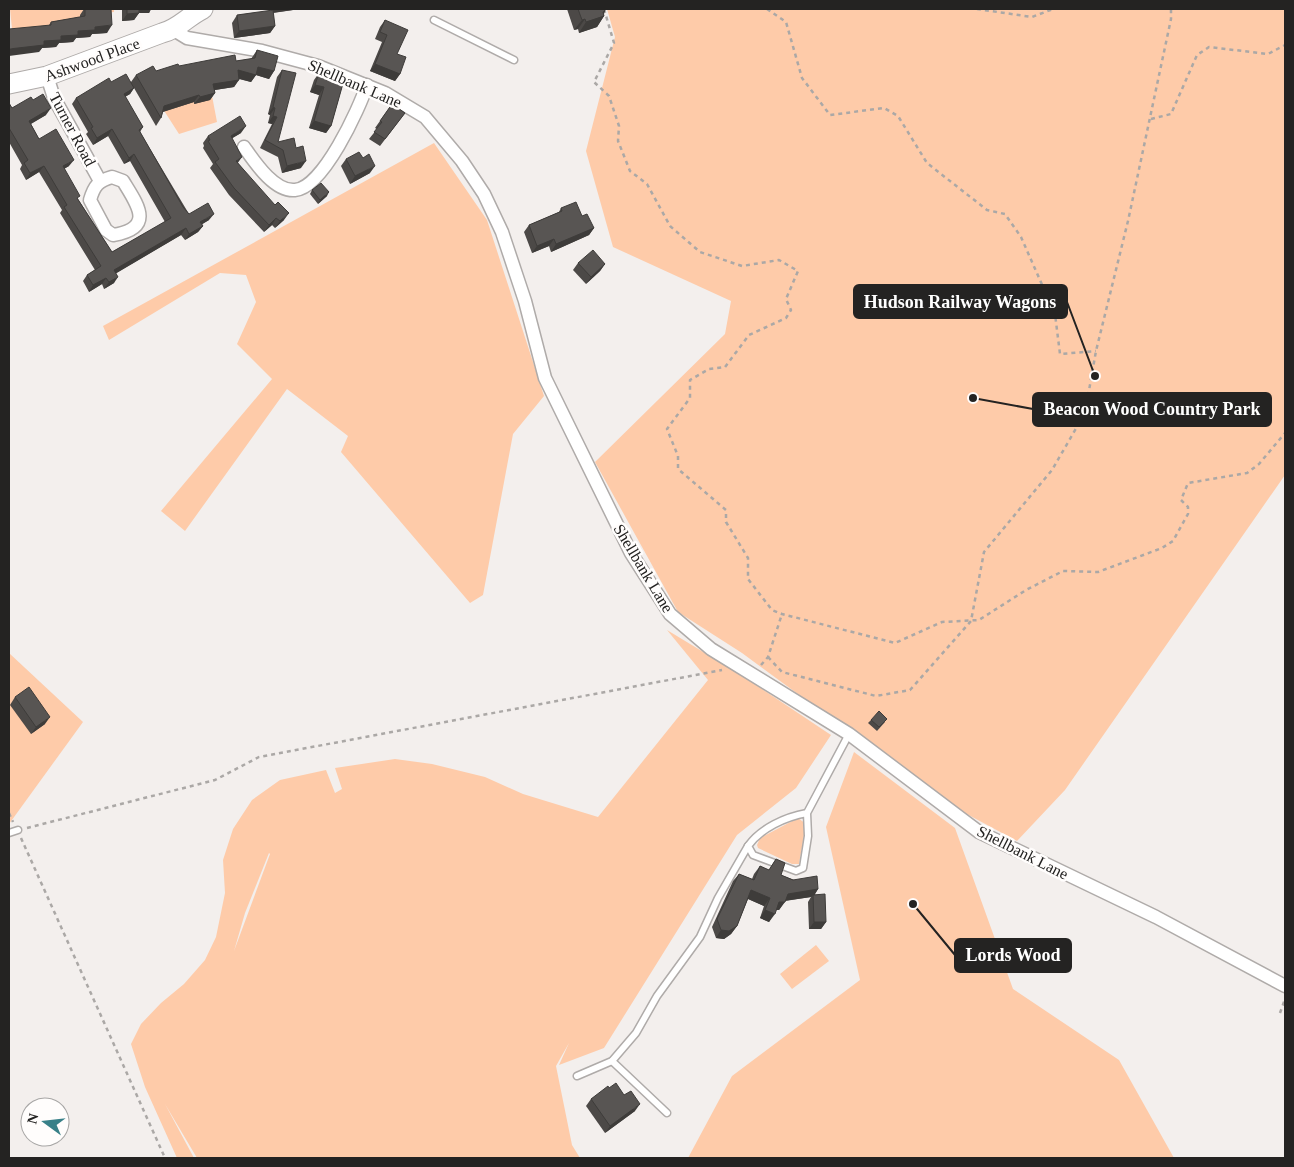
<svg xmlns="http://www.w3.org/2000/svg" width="1294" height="1167" viewBox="0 0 1294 1167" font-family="'Times New Roman',serif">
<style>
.green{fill:#fecba9;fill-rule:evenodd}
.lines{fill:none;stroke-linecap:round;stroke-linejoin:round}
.service-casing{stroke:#afaba9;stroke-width:9}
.minor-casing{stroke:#afaba9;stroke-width:15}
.secondary-casing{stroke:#afaba9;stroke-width:21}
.path{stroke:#aba8a6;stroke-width:2.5;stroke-dasharray:4 4;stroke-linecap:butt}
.service{stroke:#fff;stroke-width:6}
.minor{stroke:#fff;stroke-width:12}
.secondary{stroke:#fff;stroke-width:19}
.wall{fill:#4c4947}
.shaded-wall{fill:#3e3c3a}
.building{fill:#585553;stroke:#3e3c3a}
.labels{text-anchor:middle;stroke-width:5;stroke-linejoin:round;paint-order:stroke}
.street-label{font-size:16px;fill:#242322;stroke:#fffdfc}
.leader{fill:none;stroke:#242322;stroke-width:2}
.callout-dot{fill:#242322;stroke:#fffdfc;stroke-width:2}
.callout{fill:#242322;stroke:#242322;stroke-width:2}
.callout-label{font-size:18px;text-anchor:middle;font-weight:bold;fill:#fff}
</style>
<rect width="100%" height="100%" fill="#f3efed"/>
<!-- green -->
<g class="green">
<polygon points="10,9 114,9 114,12 80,15 80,23 13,39"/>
<polygon points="607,9 1285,9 1285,475 1065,790 1017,841 948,804 742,653 678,612 595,462 725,334 731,301 613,247 586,151 615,37"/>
<polygon points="180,73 209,80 217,122 179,134 163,109 167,110 189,103"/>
<polygon points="434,143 487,220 544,396 513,434 483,595 470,603 341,452 348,436 287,389 185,531 161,511 272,379 237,344 256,302 246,275 220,273 109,340 103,326"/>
<path d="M667,630L738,673L831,735L796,788L737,835L604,1048L559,1065L569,1043L556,1066L572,1145L580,1158H197L165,1104L194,1158H177L145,1087L131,1044L141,1024L161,1003L184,984L205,960L216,937L225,893L223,860L233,829L252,800L280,780L326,770L335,793L342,789L335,768L395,759L432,764L485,777L523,794L598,817L708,680ZM269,853L270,854L234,951L245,913Z"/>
<polygon points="9,653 83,722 9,824"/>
<polygon points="854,752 955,828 1013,989 1119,1060 1174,1158 688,1158 732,1076 860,980 826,827"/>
<polygon points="798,818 806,824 799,864 792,864 758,848 757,845 760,838"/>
<polygon points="816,945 829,961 792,989 780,974"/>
</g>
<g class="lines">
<defs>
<g id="service">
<polyline points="434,20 514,60"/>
<path d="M807,813C785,817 761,828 748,846L753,855L796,871L803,868L808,836L807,813L849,734"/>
<polyline points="9,833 18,830"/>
<polyline points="612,1061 667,1113"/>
<polyline points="577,1076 612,1061 636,1033 657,996 700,937 718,898 748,846"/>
</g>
<g id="minor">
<polyline points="174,30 187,38 262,51 318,66 385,93 425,117 462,161 484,194 502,232 525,301 545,378 631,553 670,614 711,649 849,734 979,832 1156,917 1285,986"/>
<polyline points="47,76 54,98 100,181"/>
<path d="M244,147C254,161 274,192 295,190C323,188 359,109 367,85"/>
<path d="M112,177L123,181C137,204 156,228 113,235L106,230L90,200C94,186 98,181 112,177Z"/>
</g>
<path id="secondary" d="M9,84L47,76L162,33C178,29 187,17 203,9"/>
</defs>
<!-- service casing -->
<use href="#service" class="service-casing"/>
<!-- minor casing -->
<use href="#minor" class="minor-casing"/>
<!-- secondary casing -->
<use href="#secondary" class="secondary-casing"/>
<!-- path -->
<g class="path">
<polyline points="604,9 614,43 594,82 609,96 619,126 618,141 630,171 647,184 670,226 700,252 742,266 779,260 798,271 786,299 791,310 786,318 749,335 725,367 709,369 690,380 690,398 667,429 678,456 678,469 726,510 726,522 748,558 748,579 772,610 782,614 895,643 942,622 979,620 1026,590 1063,571 1098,572 1162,548 1173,541 1188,514 1188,507 1181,500 1188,483 1247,473 1259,464 1285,433"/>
<polyline points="767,9 786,22 802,78 830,115 884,108 898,116 927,163 987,210 1005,214 1021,237 1055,314 1060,354 1096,351"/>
<polyline points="977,9 1032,17 1053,9"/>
<polyline points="1151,119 1171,114 1197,55 1209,47 1268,54 1285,45"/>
<polyline points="768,657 782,672 876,696 910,690 971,621 984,552 1052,470 1085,413 1096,351 1128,221 1171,19 1171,9"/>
<polyline points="761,665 768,657 782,614"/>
<polyline points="9,813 13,822"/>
<polyline points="27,828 215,780 259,757 722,670"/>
<polyline points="21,838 165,1158"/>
<polyline points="1280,1013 1285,999"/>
</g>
<!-- service -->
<use href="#service" class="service"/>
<!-- minor -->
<use href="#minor" class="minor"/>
<!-- secondary -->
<use href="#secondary" class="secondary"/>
</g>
<!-- wall -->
<g class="wall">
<polygon points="84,9 111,9 107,33 92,34 90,37 76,38 73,42 59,43 56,47 42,48 39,52 49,25 51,22 80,17 80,15"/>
<polygon points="122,9 151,9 149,13 139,13 134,20 122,21"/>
<polygon points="270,9 300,9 273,13 275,26 270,33 234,38 232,23 237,15 271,11"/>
<polygon points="567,9 604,9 605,11 604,14 604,16 597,27 579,33 578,29 574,30"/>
<polygon points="385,20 397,54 400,74 395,81 370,71 382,42 375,39 380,27"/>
<polygon points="257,50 274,71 269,79 256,75 251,82 239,79 234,87 215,90 215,93 210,100 194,104 194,102 163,112 161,118 156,126 134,88 130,94 125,97 143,127 140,132 189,214 209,220 202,224 203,226 198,232 185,240 181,235 116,273 114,283 104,289 102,284 89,292 83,281 87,275 95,270 60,213 62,210 39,172 26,180 20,169 22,165 9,142 9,103 12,108 33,100 46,115 31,124 39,139 69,166 64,169 78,199 112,252 165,222 130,161 124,164 108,136 93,145 86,134 88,132 72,104 76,98 111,82 131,82 136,75 156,71 179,66 236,61 251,59"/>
<polygon points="282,70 278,142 301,168 282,173 278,157 260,148 272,124 268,123 270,115 268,114 277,77"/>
<polygon points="319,73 344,80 331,126 326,133 309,128 319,95 310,92 314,80"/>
<polygon points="392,104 405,113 380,146 369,139 377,129 375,128"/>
<polygon points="241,133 232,138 238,163 284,220 275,228 272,225 264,232 229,195 210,168 213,164 203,148 204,146 203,143 208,136"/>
<polygon points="363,158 370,173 350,184 341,166 346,159"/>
<polygon points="312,190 327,196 318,204 310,194"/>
<polygon points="561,208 582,216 594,228 589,235 551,252 549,246 532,253 524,232 529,225 559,212"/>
<polygon points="578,263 605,264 600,271 586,284 573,270"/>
<polygon points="15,697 45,724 31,734 10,705"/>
<polygon points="871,720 885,722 877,731 868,723"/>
<polygon points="776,859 781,875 818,889 815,894 826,922 821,929 809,929 808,902 811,897 785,901 779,910 776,910 769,922 760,918 764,906 748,899 737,926 731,934 724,939 716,938 712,927 733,881 739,874 752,879 754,874 760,866 769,870"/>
<polygon points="609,1088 635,1111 605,1133 586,1106 591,1099"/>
</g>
<!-- shaded-wall -->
<g class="shaded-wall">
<polygon points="137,9 151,9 149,13 139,13 134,20 122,21 127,14"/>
<polygon points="274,9 300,9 271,13"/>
<polygon points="605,11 601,17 604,16 597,27 579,33 586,22"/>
<polygon points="585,19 578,29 574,30 582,20"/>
<polygon points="112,25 107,33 92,34 90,37 76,38 73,42 59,43 56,47 42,48 39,52 9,56 9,49 44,41 95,27"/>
<polygon points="275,26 270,33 234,38 239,31"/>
<polygon points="375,64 400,74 395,81 370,71"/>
<polygon points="258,67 274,71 269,79 256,75 251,82 233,77 238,70"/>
<polygon points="239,80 234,87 208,91 213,84"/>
<polygon points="315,85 324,87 319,95 310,92"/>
<polygon points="134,88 130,94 119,100 124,94"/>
<polygon points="215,93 210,100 194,104 200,97"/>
<polygon points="199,95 194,102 159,113 164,106"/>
<polygon points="273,107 275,108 270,115 268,114"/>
<polygon points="51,108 46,115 25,127 29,121"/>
<polygon points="273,116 277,117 272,124 268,123"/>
<polygon points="314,121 331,126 326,133 309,128"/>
<polygon points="246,126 241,133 226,142 231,136"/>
<polygon points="112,129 108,136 93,145 97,138"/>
<polygon points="134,154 130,161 124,164 129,158"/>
<polygon points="242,157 237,164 236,161"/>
<polygon points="74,160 69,166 58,172 63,166"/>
<polygon points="306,161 301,168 282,173 287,166"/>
<polygon points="44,166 39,172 26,180 30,173"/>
<polygon points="375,166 370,173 350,184 355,176"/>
<polygon points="329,192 327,196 318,204 320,200"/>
<polygon points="289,213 284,220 275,228 280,221"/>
<polygon points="214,214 209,220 196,228 200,222"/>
<polygon points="276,218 272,225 264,232 269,225"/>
<polygon points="203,226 198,232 185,240 189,234"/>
<polygon points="186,228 181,235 110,277 114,270"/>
<polygon points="594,228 589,235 551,252 556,244"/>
<polygon points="554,239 549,246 532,253 537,246"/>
<polygon points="605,264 600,271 586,284 591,277"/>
<polygon points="118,277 114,283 104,289 109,282"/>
<polygon points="106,278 102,284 89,292 93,285"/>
<polygon points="50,717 45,724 31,734 36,727"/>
<polygon points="818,889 813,897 813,895 811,897 783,901 788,894"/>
<polygon points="751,890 770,898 764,906 746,898"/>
<polygon points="779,902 785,902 779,910 774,910"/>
<polygon points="765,910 775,914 769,922 760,918"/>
<polygon points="814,922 826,922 821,929 809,929"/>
<polygon points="737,926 731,934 724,939 716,938 721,930"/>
<polygon points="640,1104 635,1111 605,1133 610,1126"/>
</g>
<!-- building -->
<g class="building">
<polygon points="85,9 111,9 112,25 95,27 95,30 78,31 78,35 61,36 61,40 44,41 44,45 9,49 9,29 51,25 51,22 85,16"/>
<polygon points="127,9 139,9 139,13 127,14"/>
<polygon points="578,9 604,9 605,11 603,12 604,16 586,22 585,19 582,20"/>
<polygon points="273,10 275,26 239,31 237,15"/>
<polygon points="385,20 408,30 397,54 406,57 400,74 375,64 387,35 380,32"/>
<polygon points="257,50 278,56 274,71 258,67 256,75 238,70 239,80 213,84 215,93 200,97 199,95 164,106 161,118 136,75 153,66 156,71 178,64 179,66 235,55 236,61 255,58"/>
<polygon points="282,70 296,73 278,142 294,138 296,148 303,146 306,161 287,166 283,150 265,140 277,117 273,116 275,108 273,107"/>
<polygon points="319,73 344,80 331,126 314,121 324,87 315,85"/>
<polygon points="126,74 134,88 124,94 143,127 139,130 183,207 189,214 208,203 214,214 200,222 203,226 189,234 186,228 114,270 118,277 109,282 106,278 93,285 87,275 101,266 64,207 67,205 44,166 30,173 24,163 28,160 9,128 9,103 12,108 31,97 33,100 43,94 51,108 29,121 39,139 56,129 74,160 63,166 80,196 77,198 112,252 171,218 134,154 129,158 112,129 97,138 91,128 93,127 76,98 109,78 111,82"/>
<polygon points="392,104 405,113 385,139 374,132 382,122 380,121"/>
<polygon points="240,116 246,126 231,136 242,157 236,161 275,205 278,202 289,213 280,221 276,218 269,225 234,188 215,162 219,159 208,141 210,140 208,136"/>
<polygon points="359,152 363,158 369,154 375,166 355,176 346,159"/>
<polygon points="321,183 329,192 320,200 312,190"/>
<polygon points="576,202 582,216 587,214 594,228 556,244 554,239 537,246 529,225 562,211 561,208"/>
<polygon points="593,250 605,264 591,277 578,263"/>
<polygon points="29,687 50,717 36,727 15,697"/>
<polygon points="879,711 887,719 879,727 871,720"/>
<polygon points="776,859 785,863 781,875 793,880 817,876 818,889 788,894 785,902 779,902 775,914 765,910 770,898 751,890 737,926 729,931 721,930 717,919 739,874 754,880 760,866 769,870"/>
<polygon points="825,894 826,922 814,922 813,895"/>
<polygon points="616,1083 624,1095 631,1091 640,1104 610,1126 591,1099 608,1086 609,1088"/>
</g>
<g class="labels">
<!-- street labels -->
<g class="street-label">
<text transform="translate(92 59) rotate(-20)" y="6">Ashwood Place</text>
<text transform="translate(355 83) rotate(23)" y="6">Shellbank Lane</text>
<text transform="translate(73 129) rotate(62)" y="6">Turner Road</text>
<text transform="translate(644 568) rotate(59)" y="6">Shellbank Lane</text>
<text transform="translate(1023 852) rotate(27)" y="6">Shellbank Lane</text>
</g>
</g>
<!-- callouts -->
<path class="leader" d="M1095 376L1067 302M973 398L1033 409M913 904L955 955"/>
<g class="callout-dot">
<circle cx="1095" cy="376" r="5"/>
<circle cx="973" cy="398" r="5"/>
<circle cx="913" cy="904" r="5"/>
</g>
<g class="callout">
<rect x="854" y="285" width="213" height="33" rx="5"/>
<rect x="1033" y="393" width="238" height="33" rx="5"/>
<rect x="955" y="939" width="116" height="33" rx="5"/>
</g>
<g class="callout-label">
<text x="960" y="308">Hudson Railway Wagons</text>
<text x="1152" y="415">Beacon Wood Country Park</text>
<text x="1013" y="961">Lords Wood</text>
</g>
<!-- border -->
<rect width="1294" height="1167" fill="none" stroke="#242322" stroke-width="20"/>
<!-- north arrow -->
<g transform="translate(45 1122) rotate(285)"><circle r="24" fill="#fffdfc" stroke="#a7a6a5"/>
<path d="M0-4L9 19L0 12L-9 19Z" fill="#388088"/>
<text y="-8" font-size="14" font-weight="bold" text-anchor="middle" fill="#242322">N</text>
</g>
</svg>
